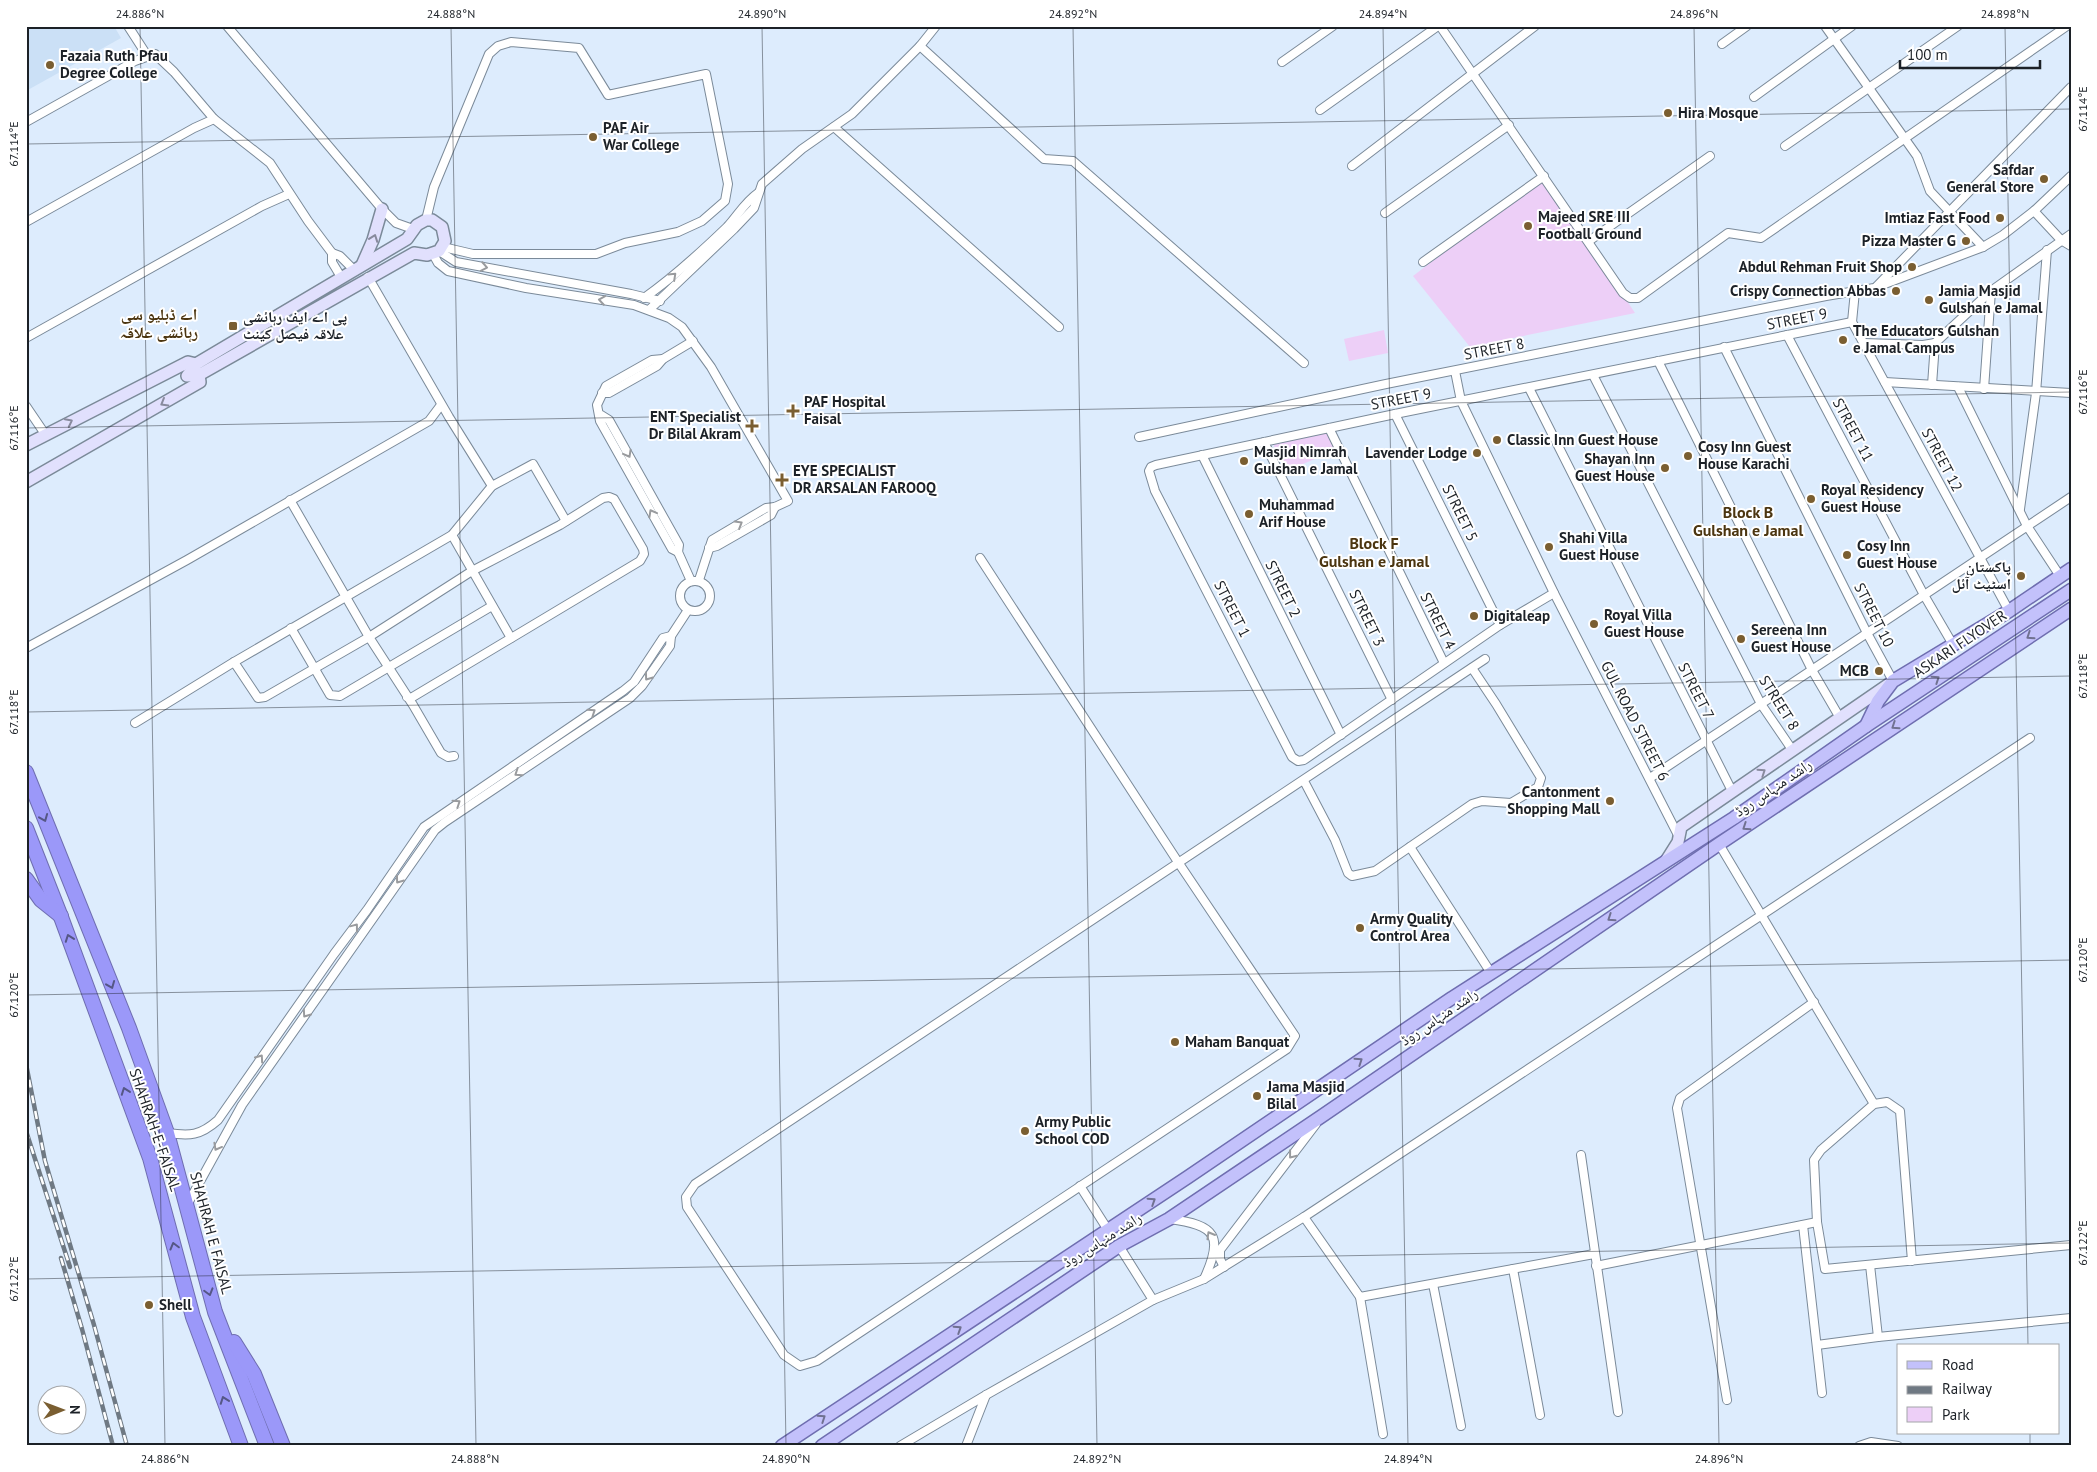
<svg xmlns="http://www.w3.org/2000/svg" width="2097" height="1472" viewBox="0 0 2097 1472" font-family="'PT Sans','Noto Naskh Arabic',sans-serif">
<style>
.built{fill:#cbe0f6}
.green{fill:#edcff7}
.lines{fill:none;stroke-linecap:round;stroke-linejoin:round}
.street-casing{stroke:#7b8a99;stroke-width:10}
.secondary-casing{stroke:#7b8a99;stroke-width:14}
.primary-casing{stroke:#6f6eb0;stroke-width:15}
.highway-casing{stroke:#6f6eb0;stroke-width:16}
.street{stroke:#fff;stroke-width:8}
.secondary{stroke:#e1e0fd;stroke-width:11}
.primary{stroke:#c3c1fb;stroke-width:12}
.highway{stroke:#9b98f9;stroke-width:14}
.rail-casing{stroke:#6f7983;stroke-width:4.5}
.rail{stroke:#fff;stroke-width:2.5;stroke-dasharray:8;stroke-linecap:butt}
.oneway{stroke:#888a9d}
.oneway2{stroke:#999b9e}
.oneway3{stroke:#707191}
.oneway4{stroke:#555786}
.ticks{fill:none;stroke:#1c2127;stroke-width:1;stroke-opacity:0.45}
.poi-dot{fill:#7a5e31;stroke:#fff;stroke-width:2}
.labels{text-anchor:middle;stroke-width:4;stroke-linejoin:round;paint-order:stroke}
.poi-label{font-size:15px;font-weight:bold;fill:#1c2127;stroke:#fff;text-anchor:start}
.street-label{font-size:15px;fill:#1c2127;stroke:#fff}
.neighbourhood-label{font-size:16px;font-weight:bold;fill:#4b3510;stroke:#fff}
.neatline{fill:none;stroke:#1c2127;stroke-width:2}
.ticks-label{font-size:12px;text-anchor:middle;fill:#1c2127}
</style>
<rect width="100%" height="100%" fill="#ddecfd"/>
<!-- built -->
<polygon class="built" points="26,26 114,26 121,38 26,91"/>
<!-- green -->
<g class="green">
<polygon points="1544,176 1635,313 1470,347 1413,276"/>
<polygon points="1384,330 1388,353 1349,361 1344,339"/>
<polygon points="1329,428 1339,449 1286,471 1272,442"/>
</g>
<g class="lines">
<defs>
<g id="street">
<polyline points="128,26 148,57"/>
<polyline points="227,26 382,209 396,223 413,229"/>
<polyline points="1440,26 1623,293 1630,298 1638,298 1728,233 1761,238 2067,26"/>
<polyline points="1825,26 1917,156 1930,191 1983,247"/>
<polyline points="1722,44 1747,26"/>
<polyline points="920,46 1044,159 1073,161 1304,363"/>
<polyline points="1282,62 1333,26"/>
<polyline points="1754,97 1852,26"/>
<polyline points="1320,110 1438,26"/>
<polyline points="26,122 135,61 155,54 174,72 214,119 270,163 308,221 332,253 340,256 354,270"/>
<polyline points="834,127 1059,327"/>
<polyline points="1785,146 1958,26"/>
<polyline points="1352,166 1535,26"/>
<polyline points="2034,211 2061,240 2071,246"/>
<polyline points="1385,213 1509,125"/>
<polyline points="426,220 434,187 489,54 498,46 511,42 579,48 608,95 706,74 728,184 725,201 702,221 678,232 625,243 596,254 473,254 443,247"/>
<polyline points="26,222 194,128 214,119"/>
<polyline points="1589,241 1710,156"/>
<polyline points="439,251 456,262 631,294 660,301"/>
<polyline points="332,253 332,262 341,277"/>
<polyline points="433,254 438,263 448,271 526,288 634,305 669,318 682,327 711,367 788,501 775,507 766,508 712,540 699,580"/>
<polyline points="1423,262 1544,176"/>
<polyline points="368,277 449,417 492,486"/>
<polyline points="1877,286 2071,87"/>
<path d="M644,298C674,277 701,252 727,227C738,215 745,202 758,193"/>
<polyline points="649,310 734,229 754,208 762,184 802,149 852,114 920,46 936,26"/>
<polyline points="1852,322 2009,611"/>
<polyline points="1852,322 1855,291"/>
<polyline points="1787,335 1924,595 1952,643"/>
<polyline points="26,338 262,206 289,194"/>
<polyline points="1864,343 1923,345 1935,343"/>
<polyline points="1724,347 1867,633 1893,681"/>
<polyline points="663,359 652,360 606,386 597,405 600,421 672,549 678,552"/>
<polyline points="1658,361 1812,670 1840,718"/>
<polyline points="1455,371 1461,401 1554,593 1679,837"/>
<polyline points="1593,375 1761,704 1793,751"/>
<polyline points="1885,382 2071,393"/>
<polyline points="1932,385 1935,343 1991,291 2071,234"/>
<polyline points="1958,387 2027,526 2060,576"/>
<polyline points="1529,388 1732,791"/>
<polyline points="1984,389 1991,291"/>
<polyline points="602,393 609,393 657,366 663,359 693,341"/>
<polyline points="26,406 45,434"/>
<polyline points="1395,414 1500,625"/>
<polyline points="601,415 609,420 679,545 678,552 691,581"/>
<polyline points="1329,428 1444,663"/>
<polyline points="1139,437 1386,384 1826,296 1874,288 1983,247 2003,235 2034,211 2071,176"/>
<polyline points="1264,442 1392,700"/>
<polyline points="1202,455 1341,735"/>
<polyline points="290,500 369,637 413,705 441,753 448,757 454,756"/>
<polyline points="2020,509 2036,393 2047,250"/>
<polyline points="452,535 511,638"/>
<polyline points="709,548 717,546 771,515 775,507"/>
<polyline points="980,558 1178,862 1295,1036 1287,1049 817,1361 800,1366 784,1355 687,1207 686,1197 695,1184 1485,659"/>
<circle cx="695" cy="596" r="15"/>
<polyline points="1554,593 1500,625 1304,760 1298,761 1292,757 1155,491 1149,471 1151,467 1156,465 1395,414 1852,322"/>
<polyline points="291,628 330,695 340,696 492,606"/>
<polyline points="26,648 187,560 429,421 441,405"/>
<polyline points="234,662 258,698 265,697 369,637 472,571 560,525 603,498 609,497 614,499 643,549 644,554 640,561 411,698 407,697"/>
<polyline points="135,723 234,662 452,535 492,486 533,464 566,521"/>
<polyline points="1650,778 2071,497"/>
<polyline points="1304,781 1335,840 1348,873 1352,876 1375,871 1472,804 1482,801 1511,803 1538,787 1541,778 1496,704 1472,668"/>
<polyline points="1719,844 1874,1104"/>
<polyline points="1410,847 1491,973"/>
<path d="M167,1133C190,1136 200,1136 218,1120L334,954L367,910L424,827L623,691L634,682L663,638L671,636"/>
<polyline points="1581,1155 1618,1412"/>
<polyline points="1080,1186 1108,1230"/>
<polyline points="187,1205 242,1105 435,830 445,822 630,698 642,686 670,646 671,636 688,610"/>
<polyline points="1304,1217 1360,1297 1594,1254"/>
<path d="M1170,1219C1216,1225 1224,1236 1204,1279"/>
<polyline points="1803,1225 1822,1393"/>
<polyline points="1119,1246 1153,1300 1204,1279 1304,1217 2030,738"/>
<polyline points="1912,1261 1900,1111 1887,1102 1874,1104 1821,1150 1814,1160 1817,1222 1825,1269 2071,1245"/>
<polyline points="1870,1265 1878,1337"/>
<polyline points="1596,1266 1817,1222"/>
<polyline points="1224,1267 1220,1259 1220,1250 1316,1124"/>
<polyline points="1513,1269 1540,1415"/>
<polyline points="1433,1284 1461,1426"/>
<polyline points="1360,1297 1383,1434"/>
<polyline points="1817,1345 1878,1337 2071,1318"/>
<polyline points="1727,1400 1677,1108 1680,1098 1814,1002"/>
<polyline points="900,1446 986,1395 1153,1300"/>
<polyline points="966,1446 986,1395"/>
<polyline points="1859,1446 1871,1442 1898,1446"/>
</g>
<g id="secondary">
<polygon points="426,220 432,220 442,227 445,241 439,251 427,255 414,253 199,375 187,376 196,364 407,239 417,225"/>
<polyline points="362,265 373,240 382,209"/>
<polyline points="26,445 188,362 196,364"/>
<polyline points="26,482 200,382 199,375"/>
<polyline points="1666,861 1678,842 1681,827 1889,684"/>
</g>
<g id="primary">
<polyline points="1866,726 1878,701 1893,681 2009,611 2071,569"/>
<polyline points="782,1446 1188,1177 1452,998 1734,818 1866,726 2071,590"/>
<polyline points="822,1446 1119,1246 1169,1219 1322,1116 1719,844 2071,609"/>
</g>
<g id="highway">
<polyline points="26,772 129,1028 167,1133 215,1312 267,1446"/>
<polyline points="26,828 61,917 150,1158 193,1317 241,1446"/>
<polyline points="26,879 41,900 61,916"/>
<polyline points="234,1342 254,1374 283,1446"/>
</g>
</defs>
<!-- street casing -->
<use href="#street" class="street-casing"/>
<!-- secondary casing -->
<use href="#secondary" class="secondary-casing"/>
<!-- primary casing -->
<use href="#primary" class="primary-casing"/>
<!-- highway casing -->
<use href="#highway" class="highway-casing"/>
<!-- street -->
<use href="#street" class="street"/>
<!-- secondary -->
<use href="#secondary" class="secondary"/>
<!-- primary -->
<use href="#primary" class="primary"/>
<!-- highway -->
<use href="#highway" class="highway"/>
<defs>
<g id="rail">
<polyline points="26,1064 45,1161 94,1325 127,1446"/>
<polyline points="26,1131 70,1267"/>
<polyline points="61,1258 82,1329 113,1446"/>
</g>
</defs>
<!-- rail casing -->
<use href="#rail" class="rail-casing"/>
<!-- rail -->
<use href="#rail" class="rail"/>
</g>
<!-- one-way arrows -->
<defs><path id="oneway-chevron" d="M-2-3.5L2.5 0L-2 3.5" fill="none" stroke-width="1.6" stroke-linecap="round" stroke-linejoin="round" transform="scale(1.25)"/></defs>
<g class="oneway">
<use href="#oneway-chevron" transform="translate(374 238) rotate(-70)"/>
<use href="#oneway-chevron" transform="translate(164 403) rotate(150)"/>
<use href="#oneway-chevron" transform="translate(69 422) rotate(-27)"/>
<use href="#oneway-chevron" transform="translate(1762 772) rotate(-34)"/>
</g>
<g class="oneway2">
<use href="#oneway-chevron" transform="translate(484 267) rotate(11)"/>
<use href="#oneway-chevron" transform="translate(673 276) rotate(-43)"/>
<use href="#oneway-chevron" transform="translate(602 300) rotate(-171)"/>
<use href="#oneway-chevron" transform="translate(628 454) rotate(61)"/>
<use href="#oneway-chevron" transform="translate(652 513) rotate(-119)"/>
<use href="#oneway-chevron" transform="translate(739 524) rotate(-31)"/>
<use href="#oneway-chevron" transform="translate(648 677) rotate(126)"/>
<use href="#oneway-chevron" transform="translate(592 712) rotate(-34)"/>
<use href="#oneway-chevron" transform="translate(518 773) rotate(146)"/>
<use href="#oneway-chevron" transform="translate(457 803) rotate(-34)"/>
<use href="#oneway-chevron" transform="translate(399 880) rotate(126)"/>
<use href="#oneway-chevron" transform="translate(355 927) rotate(-53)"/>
<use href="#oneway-chevron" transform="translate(306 1014) rotate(125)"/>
<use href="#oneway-chevron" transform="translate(260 1058) rotate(-55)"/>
<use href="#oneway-chevron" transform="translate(217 1147) rotate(119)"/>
<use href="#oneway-chevron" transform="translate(1292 1155) rotate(128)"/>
<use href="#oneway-chevron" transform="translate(1210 1235) rotate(-120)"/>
</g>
<g class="oneway3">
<use href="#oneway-chevron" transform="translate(2030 636) rotate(146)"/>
<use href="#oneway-chevron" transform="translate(1936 679) rotate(-34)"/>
<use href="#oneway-chevron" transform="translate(1895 726) rotate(146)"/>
<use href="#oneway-chevron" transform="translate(1746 827) rotate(146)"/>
<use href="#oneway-chevron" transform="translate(1611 918) rotate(146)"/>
<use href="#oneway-chevron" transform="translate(1359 1061) rotate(-34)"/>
<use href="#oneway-chevron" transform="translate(1152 1201) rotate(-33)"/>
<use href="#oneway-chevron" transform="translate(958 1329) rotate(-33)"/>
<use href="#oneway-chevron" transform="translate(822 1418) rotate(-34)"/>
</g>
<g class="oneway4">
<use href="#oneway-chevron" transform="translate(44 818) rotate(68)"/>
<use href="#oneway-chevron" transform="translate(69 938) rotate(-110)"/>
<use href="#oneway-chevron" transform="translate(111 985) rotate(68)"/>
<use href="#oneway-chevron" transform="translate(125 1091) rotate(-110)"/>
<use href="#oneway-chevron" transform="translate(174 1246) rotate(-105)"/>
<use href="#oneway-chevron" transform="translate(209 1292) rotate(74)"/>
<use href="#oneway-chevron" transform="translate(224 1400) rotate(-110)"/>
</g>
<!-- ticks -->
<path class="ticks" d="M140,26L165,1446M451,26L476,1446M762,26L786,1446M1073,26L1097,1446M1383,26L1408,1446M1694,26L1719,1446M2005,26L2028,1346M26,144L2071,109M26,428L2071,392M26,712L2071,676M26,995L2071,960M26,1279L2071,1243M2030,1433V1446"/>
<!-- markers -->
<g class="poi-dot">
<circle cx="50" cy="65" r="5"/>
<circle cx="1668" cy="113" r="5"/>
<circle cx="593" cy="137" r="5"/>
<circle cx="2044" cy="179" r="5"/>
<circle cx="2000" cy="218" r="5"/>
<circle cx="1528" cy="226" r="5"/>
<circle cx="1966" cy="241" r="5"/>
<circle cx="1912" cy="267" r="5"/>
<circle cx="1896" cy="291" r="5"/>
<circle cx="1929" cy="300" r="5"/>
<rect x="228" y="321" width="10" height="10" rx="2.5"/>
<circle cx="1843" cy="340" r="5"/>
<path d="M790.5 403.5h5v5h5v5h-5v5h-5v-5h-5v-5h5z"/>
<path d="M749.5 418.5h5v5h5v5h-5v5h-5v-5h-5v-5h5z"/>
<circle cx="1497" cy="440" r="5"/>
<circle cx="1477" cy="453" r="5"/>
<circle cx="1688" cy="456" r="5"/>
<circle cx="1244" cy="461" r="5"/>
<circle cx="1665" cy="468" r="5"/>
<path d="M779.5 472.5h5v5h5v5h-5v5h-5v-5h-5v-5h5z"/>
<circle cx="1811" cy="499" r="5"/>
<circle cx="1249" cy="514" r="5"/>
<circle cx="1549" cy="547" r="5"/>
<circle cx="1847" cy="555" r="5"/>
<circle cx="2021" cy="576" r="5"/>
<circle cx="1474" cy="616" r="5"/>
<circle cx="1594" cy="624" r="5"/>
<circle cx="1741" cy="639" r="5"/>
<circle cx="1879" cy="671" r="5"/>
<circle cx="1610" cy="801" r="5"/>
<circle cx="1360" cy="928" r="5"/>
<circle cx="1175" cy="1042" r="5"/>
<circle cx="1257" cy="1096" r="5"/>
<circle cx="1025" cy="1131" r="5"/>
<circle cx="149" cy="1305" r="5"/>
</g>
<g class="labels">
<!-- poi labels -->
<g class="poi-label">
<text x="60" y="61">Fazaia Ruth Pfau<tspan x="60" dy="17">Degree College</tspan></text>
<text x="1678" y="118">Hira Mosque</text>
<text x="603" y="133">PAF Air<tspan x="603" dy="17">War College</tspan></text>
<text x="2034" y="175" text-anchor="end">Safdar<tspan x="2034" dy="17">General Store</tspan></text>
<text x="1538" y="222">Majeed SRE III<tspan x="1538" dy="17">Football Ground</tspan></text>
<text x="1990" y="223" text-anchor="end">Imtiaz Fast Food</text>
<text x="1956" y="246" text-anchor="end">Pizza Master G</text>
<text x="1902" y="272" text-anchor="end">Abdul Rehman Fruit Shop</text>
<text x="1886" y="296" text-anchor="end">Crispy Connection Abbas</text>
<text x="1939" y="296">Jamia Masjid<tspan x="1939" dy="17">Gulshan e Jamal</tspan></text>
<text x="243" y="322">پی اے ایف رہائشی<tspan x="243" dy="17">علاقہ فیصل کینٹ</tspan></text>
<text x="1853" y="336">The Educators Gulshan<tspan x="1853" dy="17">e Jamal Campus</tspan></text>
<text x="804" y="407">PAF Hospital<tspan x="804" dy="17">Faisal</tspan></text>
<text x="741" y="422" text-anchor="end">ENT Specialist<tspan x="741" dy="17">Dr Bilal Akram</tspan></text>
<text x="1507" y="445">Classic Inn Guest House</text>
<text x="1698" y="452">Cosy Inn Guest<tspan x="1698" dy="17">House Karachi</tspan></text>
<text x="1254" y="457">Masjid Nimrah<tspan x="1254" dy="17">Gulshan e Jamal</tspan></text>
<text x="1467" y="458" text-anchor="end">Lavender Lodge</text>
<text x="1655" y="464" text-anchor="end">Shayan Inn<tspan x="1655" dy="17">Guest House</tspan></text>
<text x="793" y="476">EYE SPECIALIST<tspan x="793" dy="17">DR ARSALAN FAROOQ</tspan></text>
<text x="1821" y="495">Royal Residency<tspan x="1821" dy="17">Guest House</tspan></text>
<text x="1259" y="510">Muhammad<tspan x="1259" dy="17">Arif House</tspan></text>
<text x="1559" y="543">Shahi Villa<tspan x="1559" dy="17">Guest House</tspan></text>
<text x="1857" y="551">Cosy Inn<tspan x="1857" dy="17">Guest House</tspan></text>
<text x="2011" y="572" text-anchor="end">پاکستان<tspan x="2011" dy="17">اسٹیٹ آئل</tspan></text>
<text x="1604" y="620">Royal Villa<tspan x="1604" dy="17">Guest House</tspan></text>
<text x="1484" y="621">Digitaleap</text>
<text x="1751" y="635">Sereena Inn<tspan x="1751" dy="17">Guest House</tspan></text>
<text x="1869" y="676" text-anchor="end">MCB</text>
<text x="1600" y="797" text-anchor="end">Cantonment<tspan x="1600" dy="17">Shopping Mall</tspan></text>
<text x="1370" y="924">Army Quality<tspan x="1370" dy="17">Control Area</tspan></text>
<text x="1185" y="1047">Maham Banquat</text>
<text x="1267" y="1092">Jama Masjid<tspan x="1267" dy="17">Bilal</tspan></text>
<text x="1035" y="1127">Army Public<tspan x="1035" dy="17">School COD</tspan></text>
<text x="159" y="1310">Shell</text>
</g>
<!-- street labels -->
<g class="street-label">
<text transform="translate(1797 319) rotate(-11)" y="5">STREET 9</text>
<text transform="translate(1494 349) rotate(-11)" y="5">STREET 8</text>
<text transform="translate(1401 399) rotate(-11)" y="5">STREET 9</text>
<text transform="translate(1853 430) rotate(62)" y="5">STREET 11</text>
<text transform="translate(1942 460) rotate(62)" y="5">STREET 12</text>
<text transform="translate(1460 513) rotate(64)" y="5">STREET 5</text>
<text transform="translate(1283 589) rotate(64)" y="5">STREET 2</text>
<text transform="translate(1232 609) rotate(63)" y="5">STREET 1</text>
<text transform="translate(1874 615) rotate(63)" y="5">STREET 10</text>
<text transform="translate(1367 618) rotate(64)" y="5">STREET 3</text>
<text transform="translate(1438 621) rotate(64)" y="5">STREET 4</text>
<text transform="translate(1960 644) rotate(-34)" y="5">ASKARI FLYOVER</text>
<text transform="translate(1696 691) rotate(63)" y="5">STREET 7</text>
<text transform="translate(1779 703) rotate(58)" y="5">STREET 8</text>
<text transform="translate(1635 721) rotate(63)" y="5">GUL ROAD STREET 6</text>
<text transform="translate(1773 788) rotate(-34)" y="5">راشد منہاس روڈ</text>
<text transform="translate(1439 1017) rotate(-34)" y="5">راشد منہاس روڈ</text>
<text transform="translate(155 1130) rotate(71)" y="5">SHAHRAH-E-FAISAL</text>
<text transform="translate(211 1233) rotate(75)" y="5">SHAHRAH E FAISAL</text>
<text transform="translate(1102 1240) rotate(-32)" y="5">راشد منہاس روڈ</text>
</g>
<!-- neighbourhood labels -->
<g class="neighbourhood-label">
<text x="159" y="320">اے ڈبلیو سی<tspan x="159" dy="18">رہائشی علاقہ</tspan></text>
<text x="1748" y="518">Block B<tspan x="1748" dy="18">Gulshan e Jamal</tspan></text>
<text x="1374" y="549">Block F<tspan x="1374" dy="18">Gulshan e Jamal</tspan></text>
</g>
</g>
<!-- border -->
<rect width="2097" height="1472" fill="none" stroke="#ffffff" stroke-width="55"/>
<!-- legend -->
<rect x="1897" y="1344" width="162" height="90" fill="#ffffff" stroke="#a4a6a9"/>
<rect x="1907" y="1361" width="25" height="8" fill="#c3c1fb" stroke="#a4a6a9"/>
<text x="1942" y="1370" font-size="15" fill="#1c2127">Road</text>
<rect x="1907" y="1386" width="25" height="8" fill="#6f7983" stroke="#a4a6a9"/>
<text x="1942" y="1394" font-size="15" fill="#1c2127">Railway</text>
<rect x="1907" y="1407" width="25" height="15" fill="#edcff7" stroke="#a4a6a9"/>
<text x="1942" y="1420" font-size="15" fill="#1c2127">Park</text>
<!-- north arrow -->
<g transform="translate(62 1410) rotate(89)"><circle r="24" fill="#ffffff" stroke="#a4a6a9"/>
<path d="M0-4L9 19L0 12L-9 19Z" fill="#7a5e31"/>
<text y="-8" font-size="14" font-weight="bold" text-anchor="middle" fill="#1c2127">N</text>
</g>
<!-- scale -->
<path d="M1900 60v8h140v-8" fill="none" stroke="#1c2127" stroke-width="2.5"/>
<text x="1907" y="60" font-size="15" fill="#1c2127" stroke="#ffffff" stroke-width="4" paint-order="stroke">100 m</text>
<rect x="28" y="28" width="2042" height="1416" class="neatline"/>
<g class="ticks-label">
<text x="140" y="18">24.886°N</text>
<text x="451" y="18">24.888°N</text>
<text x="762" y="18">24.890°N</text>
<text x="1073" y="18">24.892°N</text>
<text x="1383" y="18">24.894°N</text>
<text x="1694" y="18">24.896°N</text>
<text x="2005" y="18">24.898°N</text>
<text transform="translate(2083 109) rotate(-90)" y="4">67.114°E</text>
<text transform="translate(14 144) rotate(-90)" y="4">67.114°E</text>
<text transform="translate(2083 392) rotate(-90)" y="4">67.116°E</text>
<text transform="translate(14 428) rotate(-90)" y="4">67.116°E</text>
<text transform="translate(2083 676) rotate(-90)" y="4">67.118°E</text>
<text transform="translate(14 712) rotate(-90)" y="4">67.118°E</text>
<text transform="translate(2083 960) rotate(-90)" y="4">67.120°E</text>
<text transform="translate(14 995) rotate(-90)" y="4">67.120°E</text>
<text transform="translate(2083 1243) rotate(-90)" y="4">67.122°E</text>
<text transform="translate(14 1279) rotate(-90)" y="4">67.122°E</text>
<text x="165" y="1463">24.886°N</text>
<text x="475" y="1463">24.888°N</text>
<text x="786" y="1463">24.890°N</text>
<text x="1097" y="1463">24.892°N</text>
<text x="1408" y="1463">24.894°N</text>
<text x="1719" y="1463">24.896°N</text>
</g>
</svg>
